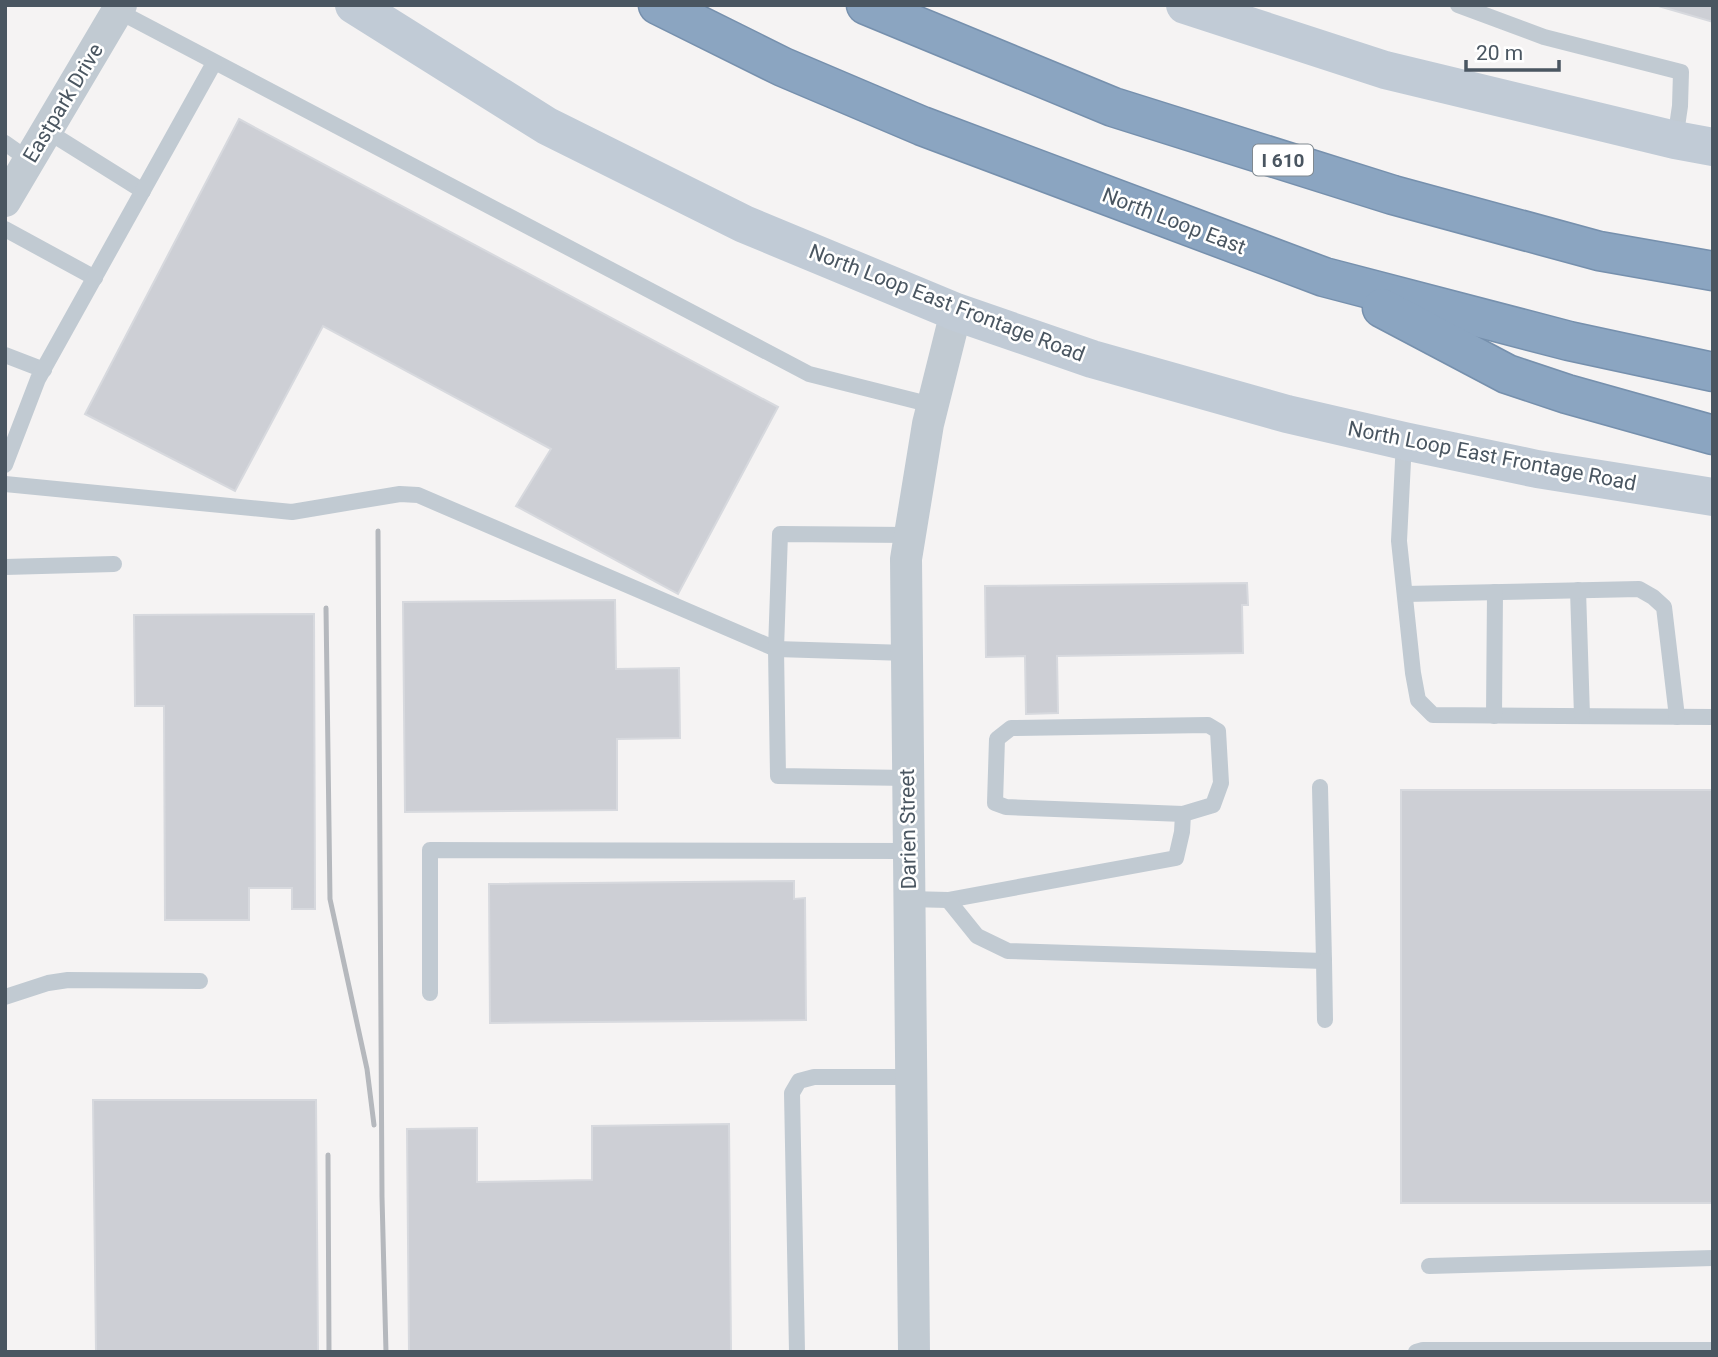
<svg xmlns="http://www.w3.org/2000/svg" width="1718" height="1357" viewBox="0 0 1718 1357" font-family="Roboto,sans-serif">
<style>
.building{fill:#cdcfd5;stroke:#d7d9de;stroke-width:2}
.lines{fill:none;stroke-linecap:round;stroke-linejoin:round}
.highway-casing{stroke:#7690ad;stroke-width:41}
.lane{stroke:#c1cad2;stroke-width:16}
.street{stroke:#c1cad2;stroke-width:32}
.secondary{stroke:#c1cbd6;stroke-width:38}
.highway{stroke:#8ba5c1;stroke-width:38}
.rail{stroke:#b5b8bd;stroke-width:5}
.labels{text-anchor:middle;stroke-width:5;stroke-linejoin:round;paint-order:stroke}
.shield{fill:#fff;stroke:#808990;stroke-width:2}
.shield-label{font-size:19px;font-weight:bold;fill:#4a5661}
.street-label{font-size:21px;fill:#4a5661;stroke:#fff}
</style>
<rect width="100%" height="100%" fill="#f5f3f3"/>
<!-- building -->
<g class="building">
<polygon points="1655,5 1713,5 1713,22"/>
<polygon points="239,119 778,407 678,594 516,506 551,449 323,326 235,491 85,414"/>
<polygon points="1247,583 1248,605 1242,605 1243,653 1057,656 1058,713 1026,714 1025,656 986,657 985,586"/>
<polygon points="615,600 616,669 679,668 680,738 617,739 617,810 405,812 403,602"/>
<polygon points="314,614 315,909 292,909 292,888 249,888 249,920 165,920 164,706 135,706 134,615"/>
<rect x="1401" y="790" width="312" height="413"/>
<polygon points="794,881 794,899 805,898 806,1020 490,1023 489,884"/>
<polygon points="93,1100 316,1100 318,1352 96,1352"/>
<polygon points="729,1124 731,1352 409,1352 407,1129 477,1128 477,1182 592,1180 592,1126"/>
</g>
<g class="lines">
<defs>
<g id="highway">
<polyline points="658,5 783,67 922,126 1324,277 1569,341 1713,372"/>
<polyline points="866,5 1113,107 1393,195 1599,251 1713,271"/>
<polyline points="1382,308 1507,374 1567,394 1713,435"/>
</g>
</defs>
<!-- highway casing -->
<use href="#highway" class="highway-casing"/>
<!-- lane -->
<g class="lane">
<polyline points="1458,5 1544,37 1681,72 1680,106 1675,140"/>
<polyline points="118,11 809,374 932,405"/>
<polyline points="47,131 143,191"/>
<polyline points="5,143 29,160"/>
<polyline points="5,229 95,278"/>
<polyline points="5,355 44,370"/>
<polyline points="1404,441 1399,541 1413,673 1418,700 1433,715 1713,717"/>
<polyline points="5,465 38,379 214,63"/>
<polyline points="5,484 292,512 400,494 418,495 776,649 907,653"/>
<polyline points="5,567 114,564"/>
<polyline points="1578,590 1582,716"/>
<polyline points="1405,594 1639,589 1653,597 1664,607 1677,717"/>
<polyline points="1494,716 1495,592"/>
<polyline points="908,778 778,776 776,649 780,534 910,535"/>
<polyline points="909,899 948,900 1176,858 1182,832 1183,814 1213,805 1221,783 1218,731 1208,725 1011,728 997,739 995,803 1006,807 1183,814"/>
<polyline points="948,900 977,936 1008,951 1324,961 1320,787"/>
<polyline points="1324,961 1325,1020"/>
<polyline points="430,993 430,850 909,851"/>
<polyline points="5,997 48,983 68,980 200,981"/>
<polyline points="1429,1266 1713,1258"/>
<polyline points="797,1352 792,1093 799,1081 814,1077 910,1077"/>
<polyline points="1416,1352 1423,1350 1713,1350"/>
</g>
<!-- street -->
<g class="street">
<polyline points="5,201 121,5"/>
<polyline points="914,1352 906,559 928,424 956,312"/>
</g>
<!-- secondary -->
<g class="secondary">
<polyline points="354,5 547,126 744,224 956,312 1092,359 1287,414 1404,441 1537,469 1713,497"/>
<polyline points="1185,5 1385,70 1675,140 1713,147"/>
</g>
<!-- highway -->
<use href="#highway" class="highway"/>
<!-- rail -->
<g class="rail">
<polyline points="378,531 382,1197 386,1352"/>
<polyline points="326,608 330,899 367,1069 374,1125"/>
<polyline points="328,1155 329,1352"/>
</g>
</g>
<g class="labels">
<!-- shield labels -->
<rect class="shield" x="1253" y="144.5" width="60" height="31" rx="5"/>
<g class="shield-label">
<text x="1283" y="167">I 610</text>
</g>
<!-- street labels -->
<g class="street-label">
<text transform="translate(63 103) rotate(-59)" y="7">Eastpark Drive</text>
<text transform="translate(1174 221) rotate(21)" y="7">North Loop East</text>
<text transform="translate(947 303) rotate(21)" y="7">North Loop East Frontage Road</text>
<text transform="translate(1492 456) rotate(11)" y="7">North Loop East Frontage Road</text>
<text transform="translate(908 829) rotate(-91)" y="7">Darien Street</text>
</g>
</g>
<!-- border -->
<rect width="1718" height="1357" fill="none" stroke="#4a5661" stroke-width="14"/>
<!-- scale -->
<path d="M1466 60v10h93v-10" fill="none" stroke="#4a5661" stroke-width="3.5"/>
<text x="1476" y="60" font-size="21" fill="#4a5661" stroke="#ffffff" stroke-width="5" paint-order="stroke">20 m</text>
</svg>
